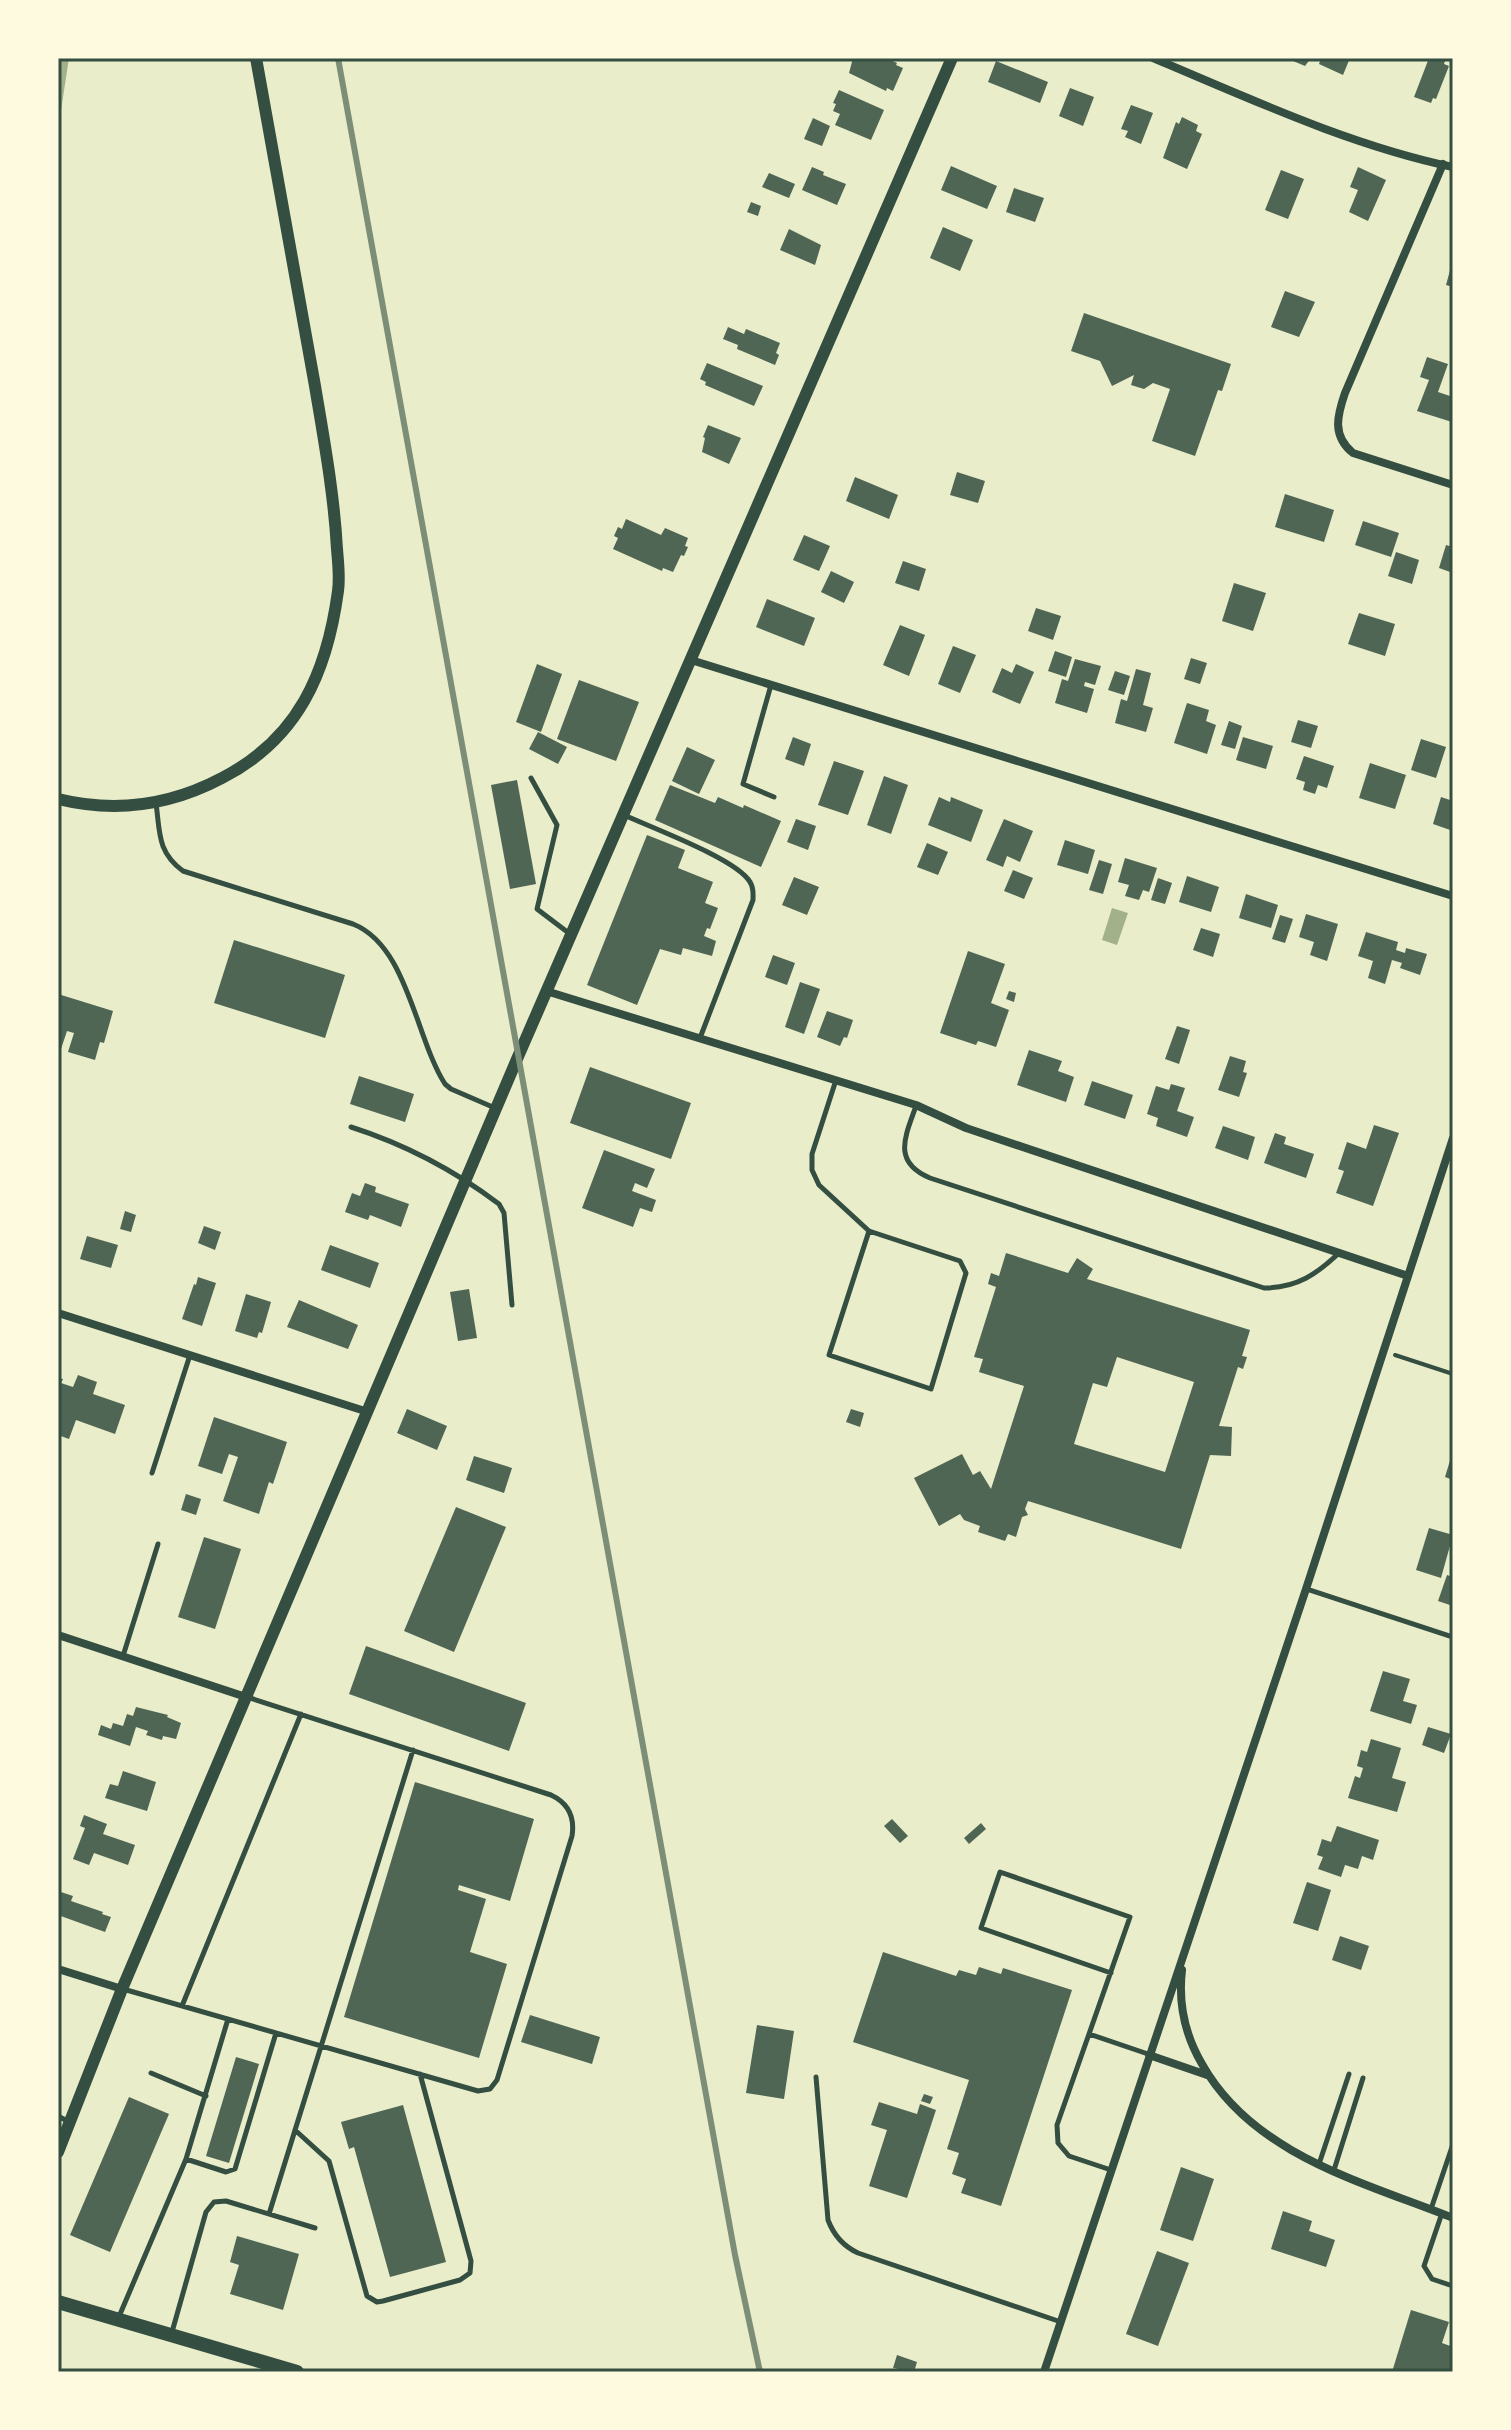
<svg xmlns="http://www.w3.org/2000/svg" width="1511" height="2430" font-family="'PT Sans',sans-serif">
	<style>
		.water { fill: #a3b18a }
		.building { fill: #4f6655; fill-rule: evenodd }
		.lines { fill: none; stroke-linecap: round; stroke-linejoin: round }
		.path { stroke: #344e41; stroke-width: 4 }
		.service { stroke: #344e41; stroke-width: 5 }
		.minor { stroke: #344e41; stroke-width: 8 }
		.tertiary { stroke: #344e41; stroke-width: 12 }
		.secondary { stroke: #344e41; stroke-width: 14 }
		.rail { stroke: #7c8e77; stroke-width: 6 }
		.neatline { fill: none; stroke: #344e41; stroke-width: 3 }
	</style>
	<rect width="100%" height="100%" fill="#e9edc9"/>
	<!-- water -->
	<path class="water" d="M58,58H69L58,130Z
		M1112,908L1128,913L1117,945L1102,940Z"/>
	<!-- building -->
	<path class="building" d="M853,58H886L897,63L896,65L903,68L893,91L887,88L886,91L849,73Z
		M1286,58H1311L1305,66Z
		M1321,58H1350L1343,75L1319,64Z
		M1429,58H1446L1444,64L1449,66L1436,99L1433,98L1431,103L1414,97Z
		M996,61L1048,82L1040,103L988,82Z
		M1070,88L1094,97L1083,126L1059,116Z
		M839,90L884,110L871,140L835,125L840,114L833,111L836,104L833,103Z
		M1131,105L1153,113L1141,144L1125,137L1128,131L1121,129Z
		M1182,117L1198,125L1196,131L1202,134L1187,169L1163,158L1176,122L1179,124Z
		M813,118L830,126L822,146L804,139Z
		M951,166L997,186L987,209L941,190Z
		M812,167L824,172L823,175L846,184L837,205L802,190Z
		M1358,167L1386,180L1368,221L1349,212L1358,190L1350,187Z
		M1281,170L1304,179L1288,219L1265,210Z
		M769,173L795,184L789,198L762,187Z
		M1014,188L1044,198L1035,222L1006,212Z
		M751,202L761,206L758,216L747,212Z
		M943,227L973,240L960,271L930,258Z
		M789,229L821,245L815,265L780,250Z
		M1452,263H1453V287L1446,285Z
		M1285,291L1315,302L1299,337L1271,327Z
		M1084,313L1231,364L1222,391L1218,390L1195,456L1152,441L1170,389L1153,383L1144,389L1131,385L1134,375L1112,386L1100,361L1071,351Z
		M728,327L744,334L746,329L780,343L776,353L779,355L775,365L737,349L738,345L723,339Z
		M1427,357L1448,364L1438,392L1453,397L1452,422L1417,411L1429,380L1420,377Z
		M707,363L763,386L754,406L705,385L706,382L700,379Z
		M708,425L741,438L729,464L702,452L705,438L703,437Z
		M957,472L985,481L978,503L950,495Z
		M855,477L898,495L889,519L846,501Z
		M1285,494L1334,510L1324,542L1275,527Z
		M626,519L661,535L665,528L688,538L685,546L688,547L684,556L681,555L673,572L663,568L662,571L613,549L618,538L614,536L618,527L622,529Z
		M1363,521L1399,533L1391,557L1355,545Z
		M804,535L830,546L819,571L793,560Z
		M1446,545L1453,547V573L1439,568Z
		M1396,552L1419,560L1412,584L1388,576Z
		M903,561L926,569L919,591L895,583Z
		M831,571L854,582L844,603L821,592Z
		M1234,583L1266,593L1253,631L1222,621Z
		M767,599L815,618L804,646L756,627Z
		M1036,608L1061,616L1053,640L1028,631Z
		M1359,613L1395,624L1385,656L1348,644Z
		M900,625L925,635L909,676L883,665Z
		M953,646L976,655L960,693L938,684Z
		M1055,651L1072,657L1066,677L1048,671Z
		M1191,658L1207,663L1200,684L1184,679Z
		M1075,659L1101,666L1095,685L1085,682L1084,686L1094,689L1087,713L1055,703L1062,679L1068,681Z
		M537,664L562,674L541,732L516,722Z
		M1016,664L1034,672L1020,704L992,692L1002,668L1012,673Z
		M1136,669L1151,673L1143,705L1153,708L1146,732L1115,723L1121,699L1127,701Z
		M1115,671L1130,676L1124,695L1108,690Z
		M579,680L639,702L616,761L557,739Z
		M1187,703L1209,710L1206,721L1216,725L1207,754L1174,743Z
		M1298,720L1318,726L1311,748L1291,742Z
		M1229,721L1242,726L1235,749L1221,745Z
		M538,732L567,747L558,764L529,749Z
		M793,737L811,744L804,766L785,759Z
		M1243,737L1273,746L1266,769L1236,760Z
		M1421,739L1446,747L1436,778L1411,770Z
		M687,747L715,760L699,794L672,781Z
		M1304,756L1334,766L1327,788L1318,785L1315,794L1303,790L1305,782L1296,779Z
		M834,761L864,771L848,815L818,805Z
		M1370,763L1406,775L1395,809L1359,798Z
		M884,776L908,785L891,834L867,825Z
		M517,780L536,884L510,889L491,785Z
		M670,785L715,803L718,797L743,808L744,805L781,821L761,867L655,820Z
		M939,797L950,802L951,797L983,810L971,842L928,825Z
		M1441,797L1453,801V831L1433,824Z
		M796,819L816,826L808,850L787,842Z
		M1004,819L1033,831L1020,862L1007,856L1003,867L986,860Z
		M647,835L685,850L678,868L713,882L705,903L718,908L710,929L707,928L704,936L716,941L712,956L683,948L681,955L660,949L637,1005L587,985Z
		M1065,840L1095,850L1088,874L1057,865Z
		M927,843L948,852L938,875L917,867Z
		M1125,858L1157,868L1149,892L1143,890L1139,900L1125,896L1129,885L1118,882Z
		M1099,860L1112,864L1103,894L1089,890Z
		M1013,870L1033,878L1024,899L1004,891Z
		M1187,876L1219,887L1211,912L1179,902Z
		M794,877L819,887L807,915L782,905Z
		M1158,878L1172,883L1165,904L1151,900Z
		M1246,894L1278,905L1271,928L1239,918Z
		M1306,914L1338,924L1327,961L1310,955L1314,942L1299,937Z
		M1280,915L1293,919L1285,943L1272,939Z
		M1201,928L1220,934L1213,957L1193,950Z
		M1366,932L1398,942L1396,950L1405,953L1406,948L1427,954L1420,975L1400,968L1402,963L1392,960L1385,984L1368,978L1373,961L1358,956Z
		M234,940L345,975L325,1038L214,1003Z
		M968,951L1005,964L991,1003L1009,1010L996,1047L978,1041L976,1045L940,1033Z
		M773,955L795,963L787,985L765,977Z
		M800,982L820,989L804,1034L785,1027Z
		M1009,991L1016,993L1014,1002L1006,999Z
		M58,994L113,1011L104,1043L100,1042L95,1060L68,1052L74,1033L67,1031L61,1049L58,1048Z
		M827,1011L853,1020L847,1038L844,1037L840,1046L817,1037Z
		M1177,1026L1190,1030L1179,1064L1165,1059Z
		M1029,1050L1062,1061L1058,1071L1074,1077L1066,1102L1017,1085Z
		M1230,1056L1246,1061L1243,1072L1247,1073L1239,1097L1218,1090Z
		M590,1067L691,1103L671,1159L570,1123Z
		M359,1076L414,1094L405,1122L350,1104Z
		M1092,1081L1133,1095L1125,1119L1084,1105Z
		M1171,1084L1185,1088L1177,1111L1194,1117L1187,1137L1156,1126L1158,1118L1147,1114L1156,1086L1169,1090Z
		M1374,1125L1399,1133L1373,1206L1336,1193L1344,1171L1338,1169L1347,1142L1366,1149Z
		M1223,1126L1255,1137L1248,1160L1215,1148Z
		M1275,1133L1286,1137L1284,1144L1314,1154L1306,1178L1264,1163Z
		M604,1150L655,1169L647,1188L635,1183L632,1191L656,1200L652,1212L640,1208L633,1227L582,1208Z
		M365,1183L376,1187L375,1192L409,1204L401,1227L370,1215L368,1220L345,1212L352,1193L360,1196Z
		M125,1211L136,1215L131,1232L120,1229Z
		M204,1226L221,1232L215,1250L198,1243Z
		M87,1236L118,1245L111,1268L80,1259Z
		M330,1245L379,1263L370,1288L321,1270Z
		M1006,1253L1068,1273L1077,1258L1093,1269L1087,1279L1250,1330L1242,1356L1247,1357L1243,1369L1238,1367L1219,1426L1232,1427L1231,1456L1210,1455L1181,1549L1028,1501L1025,1509L1028,1515L1022,1517L1016,1537L1008,1534L1005,1541L978,1532L980,1526L964,1520L960,1514L939,1526L914,1478L962,1454L973,1475L980,1471L991,1489L1024,1386L979,1372L983,1359L974,1357L996,1287L988,1284L991,1273L999,1276ZM1117,1357L1194,1382L1165,1472L1074,1444L1093,1383L1107,1387Z
		M198,1277L216,1283L202,1326L182,1319L194,1284L196,1285Z
		M469,1289L477,1338L458,1341L450,1292Z
		M246,1294L271,1302L262,1333L259,1332L257,1338L235,1331Z
		M299,1300L358,1325L348,1349L287,1327Z
		M78,1375L97,1382L93,1394L125,1405L115,1434L76,1420L69,1439L58,1435V1378L63,1379L61,1383L73,1387Z
		M407,1409L447,1426L437,1450L397,1433Z
		M851,1409L864,1413L860,1427L846,1422Z
		M214,1417L287,1442L273,1484L269,1482L259,1514L223,1501L238,1457L229,1454L222,1474L198,1466Z
		M1452,1454H1453V1480L1445,1477Z
		M474,1456L512,1468L504,1493L466,1480Z
		M186,1494L201,1499L196,1515L181,1510Z
		M456,1507L506,1527L454,1652L404,1631Z
		M1429,1528L1453,1535L1441,1578L1416,1570Z
		M204,1537L241,1549L215,1629L178,1617Z
		M1447,1575L1453,1577V1606L1438,1601Z
		M366,1646L526,1703L509,1751L349,1694Z
		M1383,1671L1410,1679L1403,1701L1417,1705L1411,1724L1370,1711Z
		M136,1707L168,1715L167,1717L181,1723L176,1739L163,1736L162,1740L146,1735L148,1731L136,1727L130,1746L98,1735L101,1725L111,1729L113,1723L123,1726L127,1714L133,1716Z
		M1428,1727L1451,1734L1444,1753L1422,1745Z
		M1371,1739L1401,1748L1392,1778L1406,1782L1397,1812L1348,1798L1355,1776L1360,1778L1363,1768L1357,1766L1361,1750L1367,1752Z
		M123,1771L156,1782L147,1811L105,1798L110,1784L118,1786Z
		M415,1782L534,1819L510,1901L459,1885L458,1890L486,1899L470,1952L507,1964L479,2058L344,2017Z
		M84,1815L107,1824L103,1834L135,1845L128,1865L94,1853L89,1865L73,1859L85,1828L80,1826Z
		M892,1819L908,1836L900,1843L884,1826Z
		M981,1823L986,1829L969,1844L964,1838Z
		M1337,1826L1379,1840L1373,1860L1362,1856L1358,1869L1345,1865L1341,1877L1318,1869L1323,1857L1317,1855L1322,1839L1331,1842Z
		M1307,1882L1331,1890L1318,1931L1293,1923Z
		M58,1891L73,1896L71,1901L103,1912L102,1914L111,1917L105,1932L58,1915Z
		M1340,1936L1369,1946L1361,1970L1332,1960Z
		M883,1952L956,1976L959,1970L976,1975L979,1967L1001,1974L1003,1968L1072,1990L1001,2206L961,2193L966,2179L952,2174L959,2153L947,2149L969,2080L853,2042Z
		M530,2015L600,2037L592,2064L521,2042Z
		M757,2025L794,2031L784,2099L746,2093Z
		M236,2057L259,2064L229,2163L206,2156Z
		M924,2094L933,2097L930,2104L921,2101Z
		M129,2097L169,2114L110,2252L70,2235Z
		M879,2102L917,2114L920,2104L936,2110L907,2198L869,2186L887,2130L871,2125Z
		M403,2105L446,2262L390,2277L354,2147L349,2149L341,2122Z
		M1181,2167L1214,2179L1193,2241L1160,2230Z
		M1283,2211L1312,2221L1309,2231L1335,2240L1326,2267L1271,2249Z
		M237,2236L299,2254L283,2310L230,2294L239,2265L230,2262Z
		M1157,2251L1189,2263L1158,2346L1126,2334Z
		M1411,2310L1449,2322L1442,2343L1453,2347V2372H1392Z
		M897,2355L917,2362L914,2372L893,2368Z"/>
	<g class="lines">
		<!-- path -->
		<path class="path" d="M1395,1355L1453,1374"/>
		<!-- service -->
		<path class="service" d="M771,685L743,784L774,797
			M531,778L557,825L537,909L570,934
			M156,803C160,832 157,852 183,871L353,924C408,946 415,1037 445,1084L451,1089L495,1108
			M624,815C650,827 737,859 750,882C754,888 753,893 753,900L700,1038
			M836,1080L812,1154V1170L819,1185L869,1231L960,1261L966,1273L931,1389L829,1355L869,1231
			M916,1106C905,1137 892,1162 930,1178L1264,1288C1297,1288 1317,1274 1340,1252
			M351,1127C404,1144 454,1170 499,1204L504,1213L512,1305
			M152,1473L190,1355
			M1307,1589L1453,1637
			M123,1656L158,1544
			M1111,1973L981,1928L1000,1872L1130,1917L1089,2034L1148,2054
			M123,1989L478,2091L490,2089L497,2080L572,1836C575,1817 568,1803 551,1795L247,1697
			M182,2006L301,1714
			M1089,2034L1057,2125L1058,2143L1069,2156L1111,2170
			M151,2073L206,2096
			M816,2077L828,2220C834,2236 843,2246 858,2253L1061,2322
			M58,2116L69,2122
			M295,2130L329,2161L367,2296L377,2302L383,2301L460,2280L470,2273L471,2261L420,2074
			M186,2159L226,2172L235,2169L276,2033
			M1319,2164L1349,2074
			M1334,2170L1363,2078
			M1431,2209L1453,2144
			M1442,2213L1424,2266L1432,2279L1453,2286
			M269,2214L413,1750
			M118,2319L186,2159L228,2019
			M172,2332L206,2212L214,2202L226,2201L315,2228"/>
		<!-- minor -->
		<path class="minor" d="M1153,58C1251,99 1349,145 1453,167
			M1443,164L1345,393C1337,416 1332,436 1353,453L1453,485
			M691,660L1453,896
			M546,991L916,1105L966,1128L1408,1276
			M58,1313L368,1412
			M58,1635L246,1697
			M58,1969L122,1989
			M1182,1970C1178,2004 1185,2035 1202,2064C1253,2155 1363,2182 1453,2218
			M1149,2055L1207,2075
			M1044,2372L1306,1589L1453,1138"/>
		<!-- tertiary -->
		<path class="tertiary" d="M58,799C115,813 171,805 222,778C298,739 327,673 338,591C340,577 338,562 337,549C334,494 324,440 315,386C295,277 276,167 256,58
			M58,2152L122,1989L517,1059L952,58"/>
		<!-- secondary -->
		<path class="secondary" d="M58,2302L297,2372"/>
		<!-- rail -->
		<path class="rail" d="M338,58L735,2255L760,2372"/>
	</g>
	<!-- border -->
	<rect width="1511" height="2430" fill="none" stroke="#fefae0" stroke-width="120"/>
	<rect x="60" y="60" width="1391" height="2310" class="neatline"/>
</svg>
